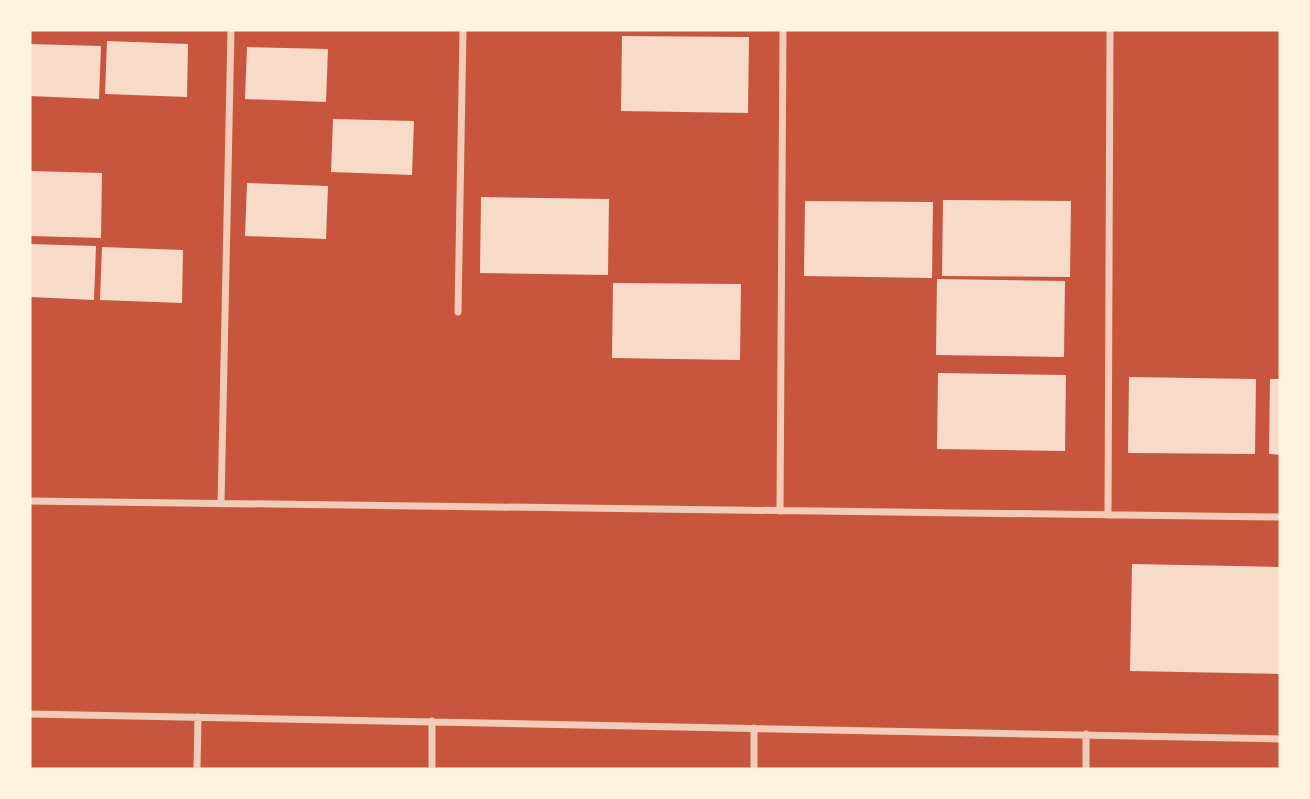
<svg xmlns="http://www.w3.org/2000/svg" width="1310" height="799" font-family="Poppins,sans-serif">
	<style>
		.building { fill: #f7dbc8 }
		.lines { fill: none; stroke-linecap: round; stroke-linejoin: round }
		.minor { stroke: #f1ccb7; stroke-width: 7 }
	</style>
	<rect width="100%" height="100%" fill="#c8553d"/>
	<!-- building -->
	<path class="building" d="M622,36L749,37L748,113L621,111Z
		M107,41L188,44L187,97L105,94Z
		M30,44L101,46L99,99L30,96Z
		M247,47L328,49L326,102L245,99Z
		M333,119L414,121L412,175L331,172Z
		M30,171L102,173L101,238L30,236Z
		M247,183L328,186L326,239L245,236Z
		M481,197L609,199L608,275L480,273Z
		M943,200L1071,201L1070,277L942,276Z
		M805,201L933,202L932,278L804,276Z
		M30,244L96,246L94,300L30,297Z
		M102,247L183,250L182,303L100,300Z
		M937,279L1065,281L1064,357L936,355Z
		M613,283L741,284L740,360L612,358Z
		M938,373L1066,375L1065,451L937,449Z
		M1129,377L1256,379L1255,454L1128,453Z
		M1270,379H1280V455L1269,454Z
		M1132,564L1280,567V674L1130,671Z"/>
	<g class="lines">
		<!-- minor -->
		<path class="minor" d="M458,312L463,30
			M30,501L1280,517
			M221,504L231,30
			M780,511L783,30
			M1108,515L1110,30
			M30,714L1280,739
			M197,769L198,717
			M432,769V721
			M754,769V728
			M1086,769V734"/>
	</g>
	<!-- border -->
	<rect width="1310" height="799" fill="none" stroke="#fff3e0" stroke-width="63"/>
</svg>
